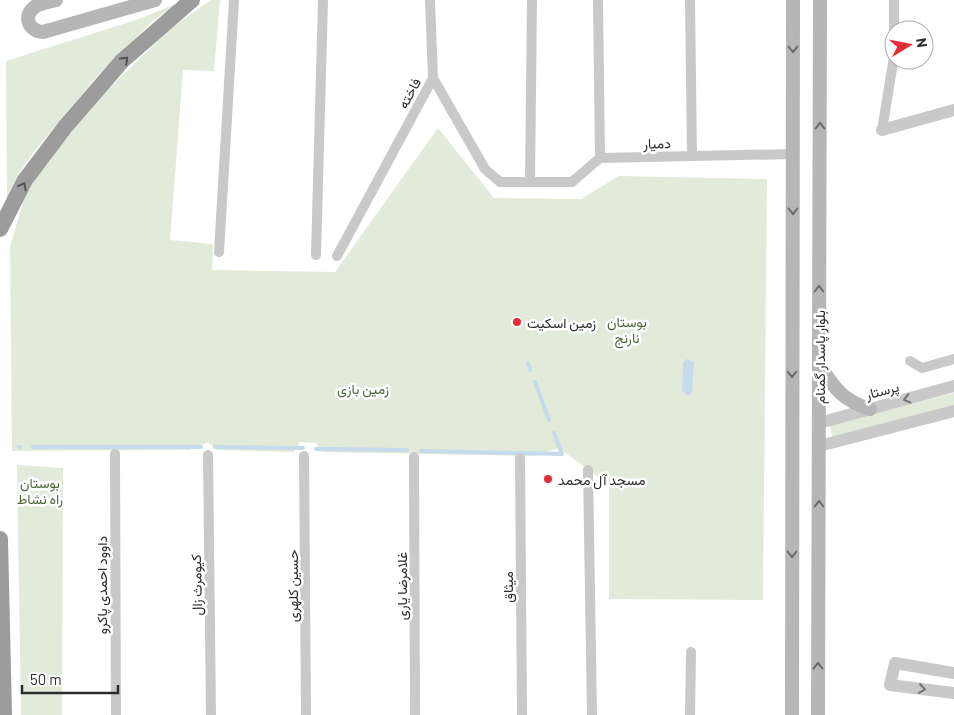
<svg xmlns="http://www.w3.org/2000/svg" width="954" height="715" font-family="Barlow,Vazirmatn,sans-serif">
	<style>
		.green { fill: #e2ead9 }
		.water { fill: #c4dbeb }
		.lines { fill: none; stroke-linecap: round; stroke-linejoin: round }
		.stream { stroke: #c4dbeb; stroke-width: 4 }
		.minor { stroke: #c9c9c9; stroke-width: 10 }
		.tertiary { stroke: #c9c9c9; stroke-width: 12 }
		.secondary { stroke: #b6b6b6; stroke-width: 14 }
		.trunk { stroke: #9c9c9c; stroke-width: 16 }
		.oneway { stroke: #6a6a6a }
		.oneway2 { stroke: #535353 }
		.oneway3 { stroke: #737373 }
		.poi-dot { fill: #e72b36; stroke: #fff; stroke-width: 2 }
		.labels { text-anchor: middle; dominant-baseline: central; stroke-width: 5; stroke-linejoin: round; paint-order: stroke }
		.street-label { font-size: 14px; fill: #2c2c2c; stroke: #fff }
		.park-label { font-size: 14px; fill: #4f683a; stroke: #fff }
		.poi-label { font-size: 14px; fill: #2c2c2c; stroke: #fff; text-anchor: start }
	</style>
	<rect width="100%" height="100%" fill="#fff"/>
	<!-- green -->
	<path class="green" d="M211,0H220L214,71L183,70L170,240L213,244L212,270L335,272L438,128L494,198L581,199L619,176L767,179L763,600L609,599V485L559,448L534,456L321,452L316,443L300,442L294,452L217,450L208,442L189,450L12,451L10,247L25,195L37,173L102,95L172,27Z
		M183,1L155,19L97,76L32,154L18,175L7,200L6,61L139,19Z
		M954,393V406L832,437L830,425Z
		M17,465L63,468L62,715H21Z"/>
	<!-- water -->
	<path class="water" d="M686,359L694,362L692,392L688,395L682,391L683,363Z"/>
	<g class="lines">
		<!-- stream -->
		<path class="stream" d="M528,363L530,370
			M535,382L549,420
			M19,447H20
			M33,447H201
			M215,447L303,448
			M316,449L407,450
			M421,451L562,454L554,433"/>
		<!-- minor -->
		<path class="minor" d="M430,0L433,78L485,169L500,182H572L600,158L793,154
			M598,0L600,158
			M690,0L692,156
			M882,130L894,57V0
			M530,182L532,0
			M219,252L234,0
			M316,255L323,0
			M337,256L433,78
			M910,361L922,368L954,359
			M115,454L116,715
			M208,455L211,715
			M304,456L306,715
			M414,457L415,715
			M520,458L522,715
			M588,470L592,715
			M690,715L691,652"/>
		<!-- tertiary -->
		<path class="tertiary" d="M882,130L954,110
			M819,423L954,386
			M819,446L954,411
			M954,673L895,663L890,685L954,693"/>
		<!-- secondary -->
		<path class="secondary" d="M56,0C49,2 41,3 36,6C22,15 28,31 43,32L155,0
			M820,365C834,389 844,401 870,409
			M792,715L793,0
			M818,715L820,0"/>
		<!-- trunk -->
		<path class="trunk" d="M0,229L25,180L65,127L122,61L192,0
			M0,539L4,715"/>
	</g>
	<!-- one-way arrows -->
	<defs><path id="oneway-chevron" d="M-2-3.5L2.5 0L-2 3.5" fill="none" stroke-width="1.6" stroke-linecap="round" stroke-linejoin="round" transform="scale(1.25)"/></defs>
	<g class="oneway">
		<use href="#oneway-chevron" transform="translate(793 49) rotate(90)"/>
		<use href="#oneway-chevron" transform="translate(820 126) rotate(-90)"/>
		<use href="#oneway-chevron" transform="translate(793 211) rotate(90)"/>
		<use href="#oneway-chevron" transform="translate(819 289) rotate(-90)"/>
		<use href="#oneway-chevron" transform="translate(792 374) rotate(90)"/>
		<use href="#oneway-chevron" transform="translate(819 504) rotate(-90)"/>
		<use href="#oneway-chevron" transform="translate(792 554) rotate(90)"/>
		<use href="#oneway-chevron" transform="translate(818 666) rotate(-90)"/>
	</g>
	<g class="oneway2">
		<use href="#oneway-chevron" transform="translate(125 60) rotate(-44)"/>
		<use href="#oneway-chevron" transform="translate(23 186) rotate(-61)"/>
	</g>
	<g class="oneway3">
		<use href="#oneway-chevron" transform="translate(907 399) rotate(165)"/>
		<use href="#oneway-chevron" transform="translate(922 689) rotate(8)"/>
	</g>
	<!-- markers -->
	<g class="poi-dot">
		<circle cx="517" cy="322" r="5"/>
		<circle cx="548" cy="479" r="5"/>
	</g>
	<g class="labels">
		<!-- street labels -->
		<g class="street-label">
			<text transform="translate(409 93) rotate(-62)">فاخته</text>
			<text transform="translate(657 143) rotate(-1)">دمیار</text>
			<text transform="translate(819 357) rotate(-90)">بلوار پاسدار گمنام</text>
			<text transform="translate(882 390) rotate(-15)">پرستار</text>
			<text transform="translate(101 585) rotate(-90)">داوود احمدی پاکرو</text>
			<text transform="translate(196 585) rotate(-91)">کیومرث زال</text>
			<text transform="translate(292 586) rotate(-90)">حسین کلهری</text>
			<text transform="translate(401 586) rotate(-90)">غلامرضا یاری</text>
			<text transform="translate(507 587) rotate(-90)">میثاق</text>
		</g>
		<!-- park labels -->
		<g class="park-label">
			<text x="627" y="321">بوستان<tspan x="627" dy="16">نارنج</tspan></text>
			<text x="363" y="388">زمین بازی</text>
			<text x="40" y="482">بوستان<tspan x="40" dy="16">راه نشاط</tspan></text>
		</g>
		<!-- poi labels -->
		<g class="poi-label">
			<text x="527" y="322">زمین اسکیت</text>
			<text x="558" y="479">مسجد آل محمد</text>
		</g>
	</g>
	<!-- north arrow -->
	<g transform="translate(909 45) rotate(80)"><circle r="24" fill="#ffffff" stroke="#ababab"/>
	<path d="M0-4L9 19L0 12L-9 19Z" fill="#e72b36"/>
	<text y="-8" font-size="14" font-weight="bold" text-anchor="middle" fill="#2c2c2c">N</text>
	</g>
	<!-- scale -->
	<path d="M22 685v8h96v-8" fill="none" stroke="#2c2c2c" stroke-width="2.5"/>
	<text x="30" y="685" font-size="15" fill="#2c2c2c" stroke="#ffffff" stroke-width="4" paint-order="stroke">50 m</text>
</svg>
